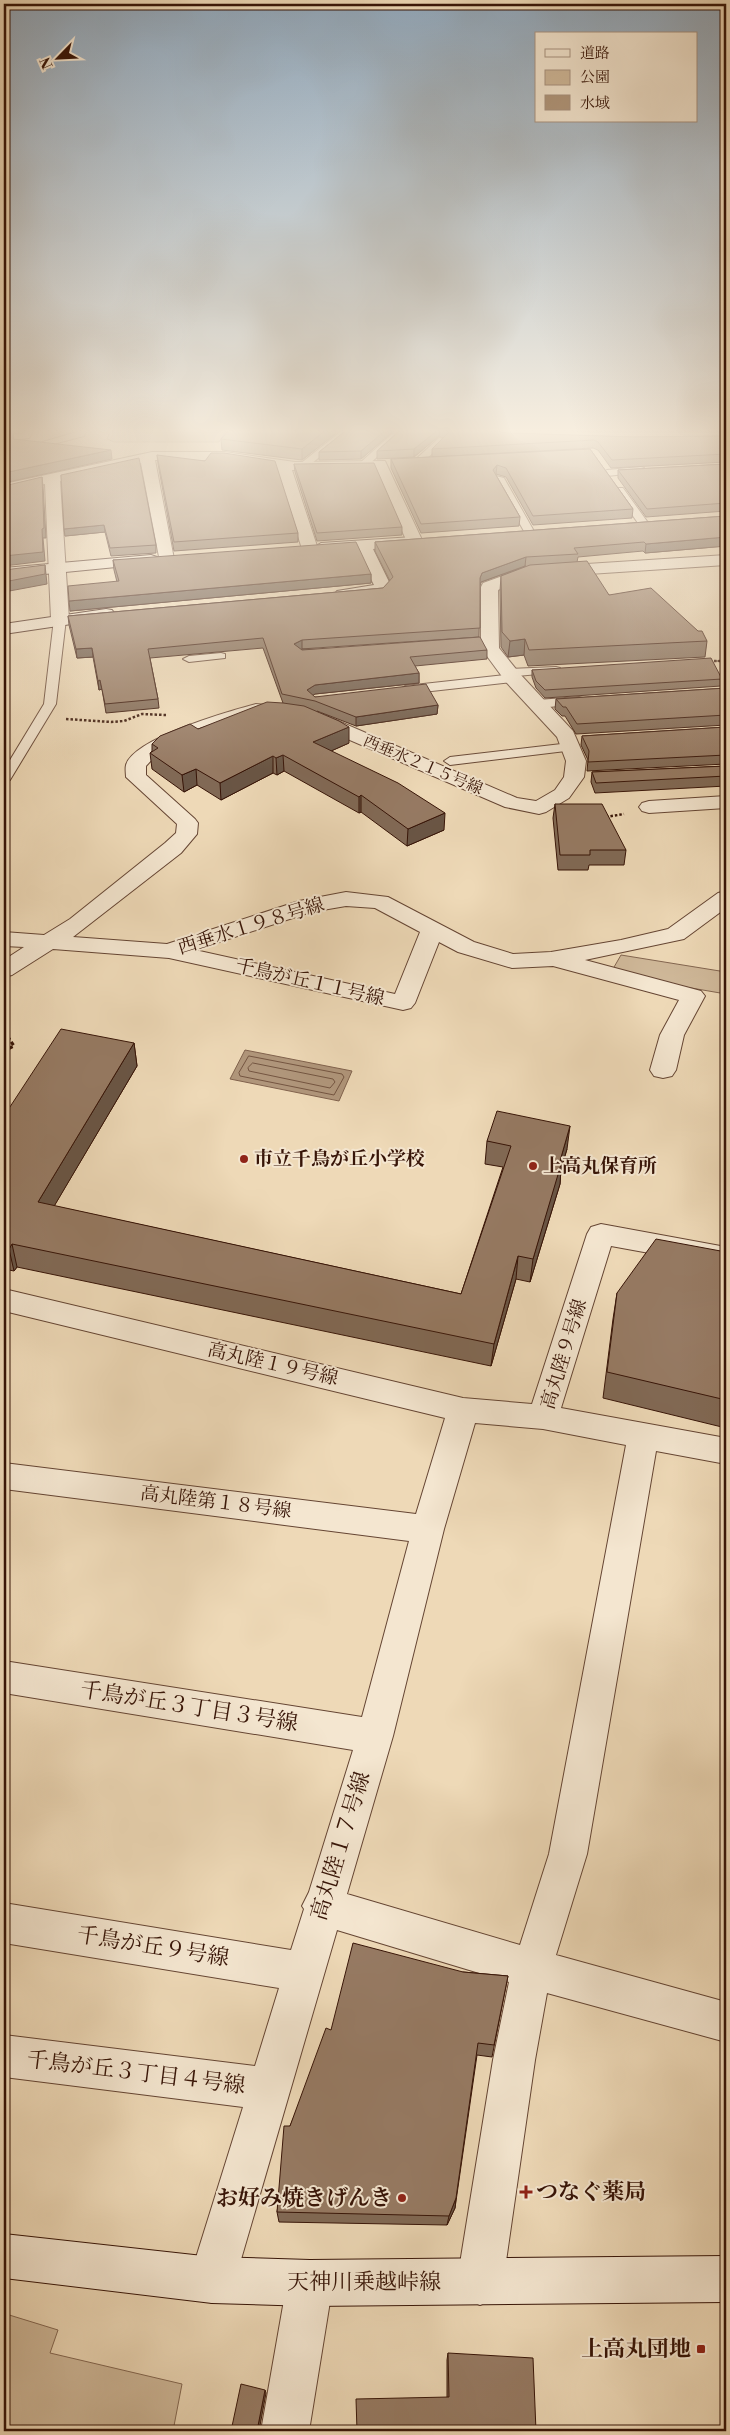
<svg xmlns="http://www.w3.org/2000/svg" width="730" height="2435" font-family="'Libre Bodoni','Noto Serif JP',serif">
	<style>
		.green { fill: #cfb899; stroke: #836650 }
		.water { fill: #b0967b; stroke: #80624d }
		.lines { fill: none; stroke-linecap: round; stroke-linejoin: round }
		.shore { stroke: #745541; stroke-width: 1 }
		.lane-casing { stroke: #654533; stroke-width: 2 }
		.street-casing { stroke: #654533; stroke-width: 2 }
		.secondary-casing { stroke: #371407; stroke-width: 2 }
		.path-far2 { stroke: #371407; stroke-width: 2; stroke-dasharray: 2.5 1; stroke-linecap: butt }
		.path-far1 { stroke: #371407; stroke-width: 2.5; stroke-dasharray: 2.5 2; stroke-linecap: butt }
		.path { stroke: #371407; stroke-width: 3; stroke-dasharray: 4 2.5; stroke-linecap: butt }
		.lane { fill: #f4e6d0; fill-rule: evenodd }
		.street { fill: #f4e6d0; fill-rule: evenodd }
		.secondary { fill: #f4e6d0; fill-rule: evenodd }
		.wall { fill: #816955; stroke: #371407 }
		.shaded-wall { fill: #695545; stroke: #371407 }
		.building { fill: #967a63; stroke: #371407 }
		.poi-dot { fill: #8f2418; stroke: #f4e6d0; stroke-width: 2 }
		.labels { text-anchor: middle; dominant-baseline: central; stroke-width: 4; stroke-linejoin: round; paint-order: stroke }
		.far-street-label { font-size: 16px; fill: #371407; stroke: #f4e6d0 }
		.street-label { font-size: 19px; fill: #371407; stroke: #f4e6d0 }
		.poi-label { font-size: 19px; font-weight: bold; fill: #371407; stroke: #f4e6d0; text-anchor: start }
		.near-street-label { font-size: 22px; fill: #371407; stroke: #f4e6d0 }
		.near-poi-label { font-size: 22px; font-weight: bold; fill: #371407; stroke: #f4e6d0; text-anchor: end }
	</style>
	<rect width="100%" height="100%" fill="#eed9b7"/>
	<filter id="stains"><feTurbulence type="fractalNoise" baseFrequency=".004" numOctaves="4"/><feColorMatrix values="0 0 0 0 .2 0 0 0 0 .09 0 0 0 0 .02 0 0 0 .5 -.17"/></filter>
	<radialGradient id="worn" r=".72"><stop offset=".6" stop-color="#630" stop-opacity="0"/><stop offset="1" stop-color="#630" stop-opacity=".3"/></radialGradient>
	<!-- green -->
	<path class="green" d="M111,429H227L219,442H114L107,439Z
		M621,955L726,972V994L610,974Z
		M6,2314L58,2330L50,2353L182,2384L173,2431H4V2321Z"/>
	<!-- water -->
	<path class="water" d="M245,1050L352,1071L339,1101L230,1079Z"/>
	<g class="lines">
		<!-- shore -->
		<path class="shore" d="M249,1056L342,1074L344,1077L334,1095L240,1076L239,1073Z
			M253,1063L333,1079L335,1082L330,1088L249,1071L248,1068Z"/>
		<defs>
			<path id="lane" d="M25,429H34L29,438L4,441V435L22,434Z
				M79,429H87L84,436L34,449L29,446L77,432Z
				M344,429H354L306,468H300V464Z
				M392,434L400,436L366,467H360V463Z
				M439,438L447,440L421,464H415V460Z
				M641,467L644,468V472L607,476L602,473L607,470Z
				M496,476L504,478L535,533L534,535L525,533L494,478Z
				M617,488H623L649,524L648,526H640L615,490Z
				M60,616L66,619L56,704L10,780L4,784V770L44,704L54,619Z
				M221,653L225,654V658L189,662L183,659L189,656Z
				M556,667L560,668V672L517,676V680L513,682L405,694L399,690L405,686L505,675V671L509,669Z
				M579,697L583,698L585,701L583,704L537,708L531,704L537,700Z
				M570,743L576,747L574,750L450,765L444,761L450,757Z"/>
			<path id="street" d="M152,452H225L295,462L385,461L423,542L415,547L407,542L375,469L292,470L318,549L310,554L302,549L277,468L225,460H155L174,559L172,562H160L141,463L60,481L69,619L66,623H54L51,619L45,484L4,494V484Z
				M726,555V565L528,578L498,590L499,648L520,674L573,731L586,761L584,777L569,798L546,812L539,814L505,807L308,722L305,718L308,714H322L517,798L536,801L555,790L564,777L566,761L557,737L506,682L481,648V587L483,583L525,568Z
				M256,704L277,706L279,710L277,714L237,720L159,752L146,766V775L195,819L198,823L197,834L181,853L73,937L167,944L299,901L346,892L388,897L474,942L513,954L551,952L621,940L668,929L718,893L726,891V908L684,939L585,960L701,991L705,996L684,1035L676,1070L672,1076L663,1078L654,1076L650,1070L660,1035L679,1000L553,966L512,968L458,952L439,942L415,1003L411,1008L403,1010L169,958L53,949L12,975L4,977V960L24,947L4,946V932L44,935L70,919L165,843L176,833L177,824L126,777C126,774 125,769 126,765C134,738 230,711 256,704ZM346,906L375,908L420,932L395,994L195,950L311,912Z
				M726,796V808L649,813L642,811L639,807L642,803L649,801Z
				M601,1224L726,1247V1267L611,1246L561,1408L726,1438V1464L656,1451L587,1854L556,1955L726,2002V2042L547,1993L535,2060L503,2282L496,2298L480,2305L464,2298L457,2282L493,2060L509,1982L337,1930L235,2280L228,2296L212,2303L196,2296L189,2280L243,2107L4,2077V2035L255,2066L279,1988L4,1943V1903L291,1950L304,1909L302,1906L309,1892L353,1750L4,1693V1661L362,1717L409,1541L4,1489V1463L416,1514L445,1418L4,1311V1289L463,1398L532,1404L587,1234L591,1227ZM475,1423L543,1429L626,1445L549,1854L520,1945L347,1894L393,1736L444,1529Z
				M310,2260L326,2267L333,2283L309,2431H261L287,2283L294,2267Z"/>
			<path id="secondary" d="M413,537L421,542L419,545L373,549L391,586C382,599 352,602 337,599L334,595L337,591L374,585L357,551L321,553L313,548L321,543Z
				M151,555L157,557L159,560L157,563L4,578V568Z
				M106,609L112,610L115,614L112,618L4,634V624Z
				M4,2234L212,2257L310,2260L726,2256V2302L310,2306L212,2303L4,2278Z"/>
		</defs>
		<!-- lane casing -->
		<use href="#lane" class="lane-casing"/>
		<!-- street casing -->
		<use href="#street" class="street-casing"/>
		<!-- secondary casing -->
		<use href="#secondary" class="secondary-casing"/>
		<!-- path-far2 -->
		<path class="path-far2" d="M714,661H726"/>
		<!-- path-far1 -->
		<path class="path-far1" d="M714,661H726
			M66,719L111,722L124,721L142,714L166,715
			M606,817L624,814"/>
		<!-- path -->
		<path class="path" d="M4,1031L14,1046L4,1051"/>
		<!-- lane -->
		<use href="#lane" class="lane"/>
		<!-- street -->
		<use href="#street" class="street"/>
		<!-- secondary -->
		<use href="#secondary" class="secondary"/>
	</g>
	<!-- wall -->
	<path class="wall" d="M230,429H335V434L302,460L222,450L221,439Z
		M348,429H396L361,459L319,460V452Z
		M398,429H478L507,433L633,437L726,436V462L611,468L598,450L593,448L432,457V449L443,438L439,436L414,457L377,459V451L401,429Z
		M528,429H726V432H599Z
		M590,449L633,509L632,518L533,525L506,477L496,474V475L520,517L519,526L421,533L391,468V459Z
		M157,455L298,533V542L174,551L158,464Z
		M294,464L402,527V535L317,541L295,472Z
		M726,464V511L646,517L618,478V470Z
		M61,475L156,545V553L111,556L105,532L65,536Z
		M726,516V546L645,553L643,551L578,557L577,562L609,595L707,641L705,657L528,666L524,655L508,657L501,647L500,591L501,576L526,566L481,582L480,586L479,637L301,649L487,650V659L415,666L419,673V683L315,694L313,695L315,697L438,705L437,714L356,726L317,711L349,743L331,751L444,830L407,846L361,812L359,813L284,771L277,775L273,773L221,800L197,785L184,792L152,769L150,753L152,751V744L198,729L283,703L263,648L150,658L158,699L159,708L106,713L102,689L99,690L93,657L77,658L69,625L68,616L383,588L390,581L375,551V542Z
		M113,560L371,574V583L70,611L117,582L114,570Z
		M532,670L722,679L721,686L545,698L536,688L532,677Z
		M726,688V725L576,734L565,716H562L555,709L556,699Z
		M726,727V764L587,771L588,760L581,745L582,736Z
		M726,766V786L595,793L591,782L592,772Z
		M555,804L626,850L624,865H589L588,870H558L553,818Z
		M134,1043L137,1066L54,1206L461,1294L503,1167L485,1164L487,1141L567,1149L561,1169L560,1184L530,1282L516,1279L491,1366L17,1267L14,1271L4,1269V1116Z
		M726,1252V1428L603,1398L613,1319L617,1293Z
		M463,1972L508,1976L492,2057L477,2055L455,2208L447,2225L279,2222L277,2212L290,2126L331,2030Z
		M448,2353L536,2431L447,2398V2360Z"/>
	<!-- shaded-wall -->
	<path class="shaded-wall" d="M4,429H15V433H13L14,442L4,434Z
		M327,429H335V434L302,460V449Z
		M387,429H396L361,459V451Z
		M440,429L439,436L414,457V449Z
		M111,450L112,459L4,483V473Z
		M497,465L496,474L492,479L493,470Z
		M42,477L43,486L46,538H43L45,561L4,566V556Z
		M104,525L105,532L65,536L64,529Z
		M726,537V546L645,553L646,544Z
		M526,557L525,566L481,582L479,587L480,578L482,573Z
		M45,565L47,584L4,592V582Z
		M371,574V583L70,611L69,601Z
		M525,639L524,655L508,657L510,641Z
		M302,640V649L294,653V644Z
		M92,648L93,657L77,658L76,649Z
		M419,673V683L315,694L307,699V690L315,685Z
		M100,680L102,689L99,690L98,681Z
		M438,705L437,714L356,726V717Z
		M349,727V743L313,759V742Z
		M283,755L284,771L277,775L276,758Z
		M273,756V773L221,800L220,783Z
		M196,769L197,785L184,792L182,775Z
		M361,795V812L359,813V797Z
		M445,813L444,830L407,846L408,829Z
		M134,1043L137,1066L43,1225L38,1202Z
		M570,1126L567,1149L561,1169L560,1184L530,1282L533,1259L560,1161Z
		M12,1244L17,1267L14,1271L9,1249Z
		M518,1256L516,1279L491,1366L494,1344Z
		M456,2198L455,2208L447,2225L449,2216Z
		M265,2390L266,2393L259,2431H257Z"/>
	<!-- building -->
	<path class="building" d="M230,429H327L302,449L221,439Z
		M348,429H387L361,451L319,452Z
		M402,429H439L414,449L377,451Z
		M440,429H478L507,433L633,437L726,436V454L612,460L598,442L594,440L432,449L449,432Z
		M4,433H13V439L111,450L4,473Z
		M590,449L633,509L533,516L506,468L497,465L493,470L520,517L421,524L391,459Z
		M211,453H224L275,461L298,533L174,542L157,455L205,461Z
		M139,458L156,545L110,548L104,525L64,529L61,475Z
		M374,463L402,527L317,533L294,464Z
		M726,464V503L647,509L618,470Z
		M42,477L44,528L42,529L43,552L4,556V486Z
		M726,516V537L646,544L644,542L574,548L578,554L526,557L482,573L480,578V628L302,640L294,644L302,650L480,637L487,650L410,657L419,673L315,685L307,690L315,697L426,684L438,705L356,717L315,701L282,694L263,638L148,649L158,699L105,704L100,680L98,681L92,648L76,649L68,616L383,588L393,577L375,542Z
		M356,542L371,574L69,601L68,586L119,581L113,560Z
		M587,561L609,595L651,588L698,631H702L707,641L529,650L525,639L510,641L502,632L501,576L530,565Z
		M45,565V574L4,582V570Z
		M711,658L722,679L545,690L536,681L532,670Z
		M726,688V715L577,724L566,707H563L556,699Z
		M267,702L283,703L304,706L339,721L349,727L313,742L398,783L445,813L408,829L361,795L359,797L283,755L276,758L273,756L220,783L196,769L182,775L150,753L158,748L152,744L160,736L190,724L198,729Z
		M726,727V755L588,762L589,751L582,736Z
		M726,766V776L596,783L592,772Z
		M555,804H602L626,850H590V855H560Z
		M61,1029L134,1043L38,1202L461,1294L511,1146L487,1141L497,1111L570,1126L560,1161H562L533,1259L518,1256L494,1344L12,1244L9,1249L4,1248V1116Z
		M656,1239L726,1252V1400L607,1372L617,1293Z
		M353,1943L463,1972L508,1976L494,2045L478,2043L456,2198L449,2216L277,2212L284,2126H290L326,2028L331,2030Z
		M448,2353L533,2358L536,2431H357L356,2399L449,2397Z
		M241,2384L265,2390L257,2431H231Z"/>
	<!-- sky -->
	<linearGradient id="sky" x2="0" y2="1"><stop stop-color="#91a8bc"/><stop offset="0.56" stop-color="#f7eedf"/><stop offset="1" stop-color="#f7eedf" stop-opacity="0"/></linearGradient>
	<rect width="730" height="769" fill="url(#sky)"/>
	<!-- markers -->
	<g class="poi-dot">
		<circle cx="244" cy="1159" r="5"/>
		<circle cx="533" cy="1166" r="5"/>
		<path d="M523.5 2184.5h5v5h5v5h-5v5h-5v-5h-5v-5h5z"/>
		<circle cx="402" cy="2198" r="5"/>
		<rect x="696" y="2344" width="10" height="10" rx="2.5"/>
	</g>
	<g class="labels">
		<!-- far-street labels -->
		<g class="far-street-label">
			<text transform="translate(423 765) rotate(23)">西垂水２１５号線</text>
		</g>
		<!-- street labels -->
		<g class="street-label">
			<text transform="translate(251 926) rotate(-17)">西垂水１９８号線</text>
			<text transform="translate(310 982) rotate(13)">千鳥が丘１１号線</text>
			<text transform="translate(564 1354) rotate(-73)">高丸陸９号線</text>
			<text transform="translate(273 1364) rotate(13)">高丸陸１９号線</text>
			<text transform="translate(216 1502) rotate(7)">高丸陸第１８号線</text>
		</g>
		<!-- poi labels -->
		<g class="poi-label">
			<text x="254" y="1159">市立千鳥が丘小学校</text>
			<text x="543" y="1166">上高丸保育所</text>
		</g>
		<!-- near-street labels -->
		<g class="near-street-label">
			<text transform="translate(189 1707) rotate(9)">千鳥が丘３丁目３号線</text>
			<text transform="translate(341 1846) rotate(-73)">高丸陸１７号線</text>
			<text transform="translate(153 1947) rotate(9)">千鳥が丘９号線</text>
			<text transform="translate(136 2073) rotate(7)">千鳥が丘３丁目４号線</text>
			<text x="364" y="2282">天神川乗越峠線</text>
		</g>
		<!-- near-poi labels -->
		<g class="near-poi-label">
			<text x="536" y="2192" text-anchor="start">つなぐ薬局</text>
			<text x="392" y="2198">お好み焼きげんき</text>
			<text x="691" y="2349">上高丸団地</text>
		</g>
	</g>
	<!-- margin -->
	<rect width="730" height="2435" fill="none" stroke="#eed9b7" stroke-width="20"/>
	<rect x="5" y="5" width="720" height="2425" fill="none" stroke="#371407" stroke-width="2.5"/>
	<rect x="10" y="10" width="710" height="2415" fill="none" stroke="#371407"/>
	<!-- legend -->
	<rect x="535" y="32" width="162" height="90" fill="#f4e6d0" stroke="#a89280"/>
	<rect x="545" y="49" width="25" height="8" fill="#f4e6d0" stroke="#a89280"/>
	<text x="580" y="58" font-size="15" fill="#371407">道路</text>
	<rect x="545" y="70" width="25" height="15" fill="#cfb899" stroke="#a89280"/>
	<text x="580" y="82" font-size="15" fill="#371407">公園</text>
	<rect x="545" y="95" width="25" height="15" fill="#b0967b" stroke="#a89280"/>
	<text x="580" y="108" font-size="15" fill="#371407">水域</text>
	<!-- north arrow -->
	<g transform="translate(58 58) rotate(246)" stroke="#f4e6d0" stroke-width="4" paint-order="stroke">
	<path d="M0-4L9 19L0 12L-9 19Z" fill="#371407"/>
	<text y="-8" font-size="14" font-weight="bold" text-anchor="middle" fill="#371407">N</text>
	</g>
	<rect width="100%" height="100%" filter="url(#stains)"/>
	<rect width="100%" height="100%" fill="url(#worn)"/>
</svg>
